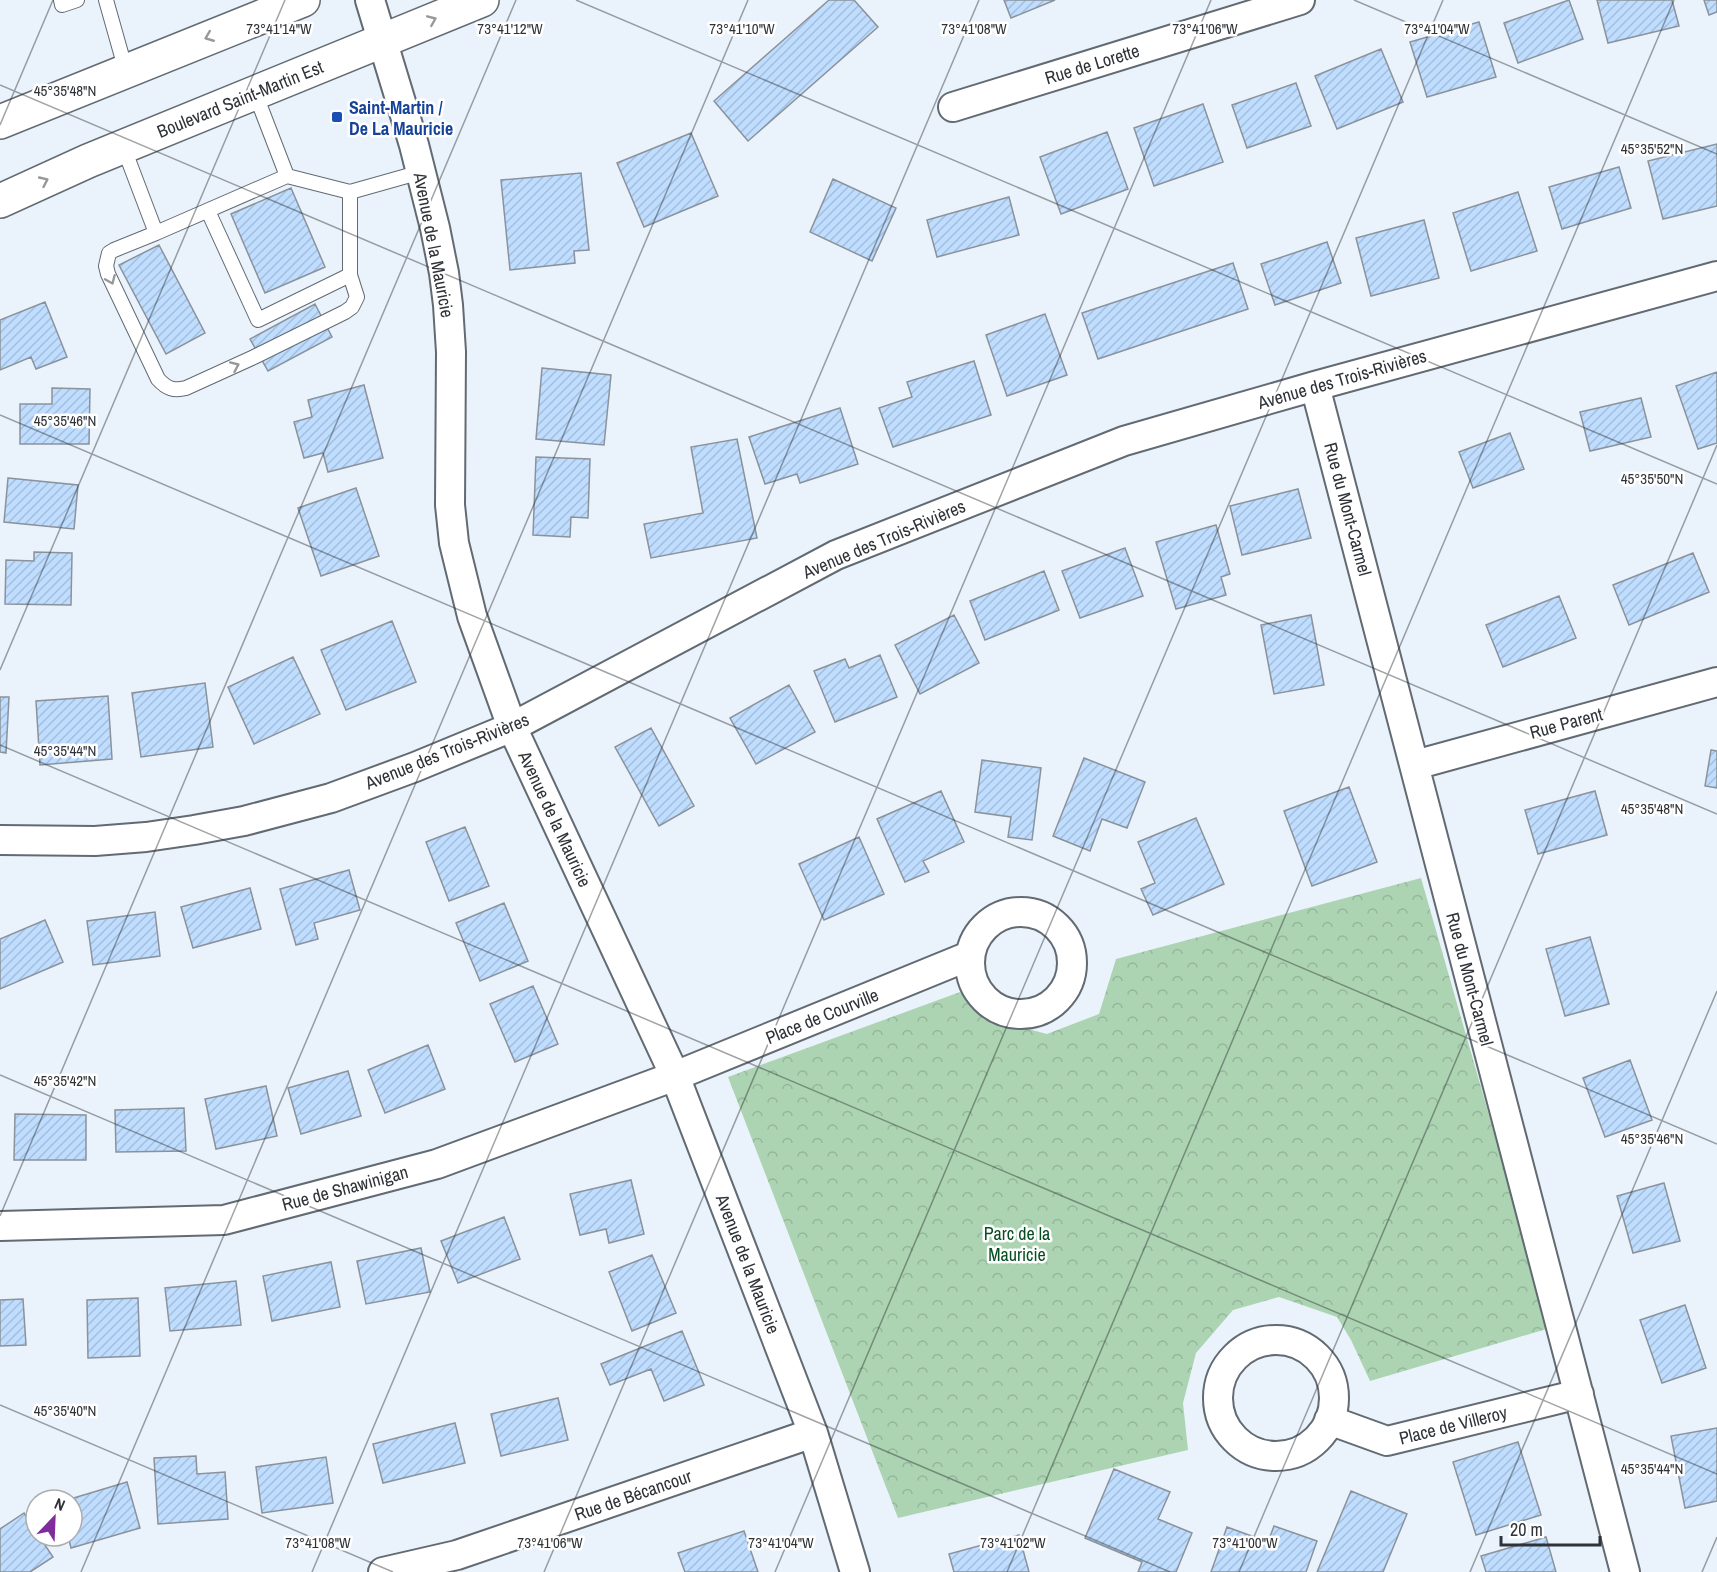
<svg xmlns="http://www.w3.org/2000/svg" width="1717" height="1572" font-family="'Archivo Narrow',sans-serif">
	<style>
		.park { fill: url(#park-crowns) }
		.building { fill: url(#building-hatch); stroke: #8a929b; stroke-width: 1.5 }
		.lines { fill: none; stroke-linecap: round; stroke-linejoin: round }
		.lane-casing { stroke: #626a72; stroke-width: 16 }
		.street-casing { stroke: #626a72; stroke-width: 32 }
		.secondary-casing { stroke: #626a72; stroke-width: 36 }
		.lane { stroke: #fff; stroke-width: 14 }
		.street { stroke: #fff; stroke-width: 28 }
		.secondary { stroke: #fff; stroke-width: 33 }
		.oneway { stroke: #97989a }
		.ticks { fill: none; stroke: #2f3236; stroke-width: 1.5; stroke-opacity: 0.45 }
		.transit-dot { fill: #1a4fb4; stroke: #fff; stroke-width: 2 }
		.labels { text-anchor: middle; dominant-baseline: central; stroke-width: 5; stroke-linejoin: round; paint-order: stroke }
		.street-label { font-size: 18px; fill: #2f3236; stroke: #fff }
		.transit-label { font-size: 18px; font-weight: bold; fill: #164399; stroke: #fff; text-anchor: start }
		.park-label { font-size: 18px; fill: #054e20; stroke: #fff }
		.ticks-label { font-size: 15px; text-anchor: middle; fill: #2f3236; stroke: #fff; stroke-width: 5; stroke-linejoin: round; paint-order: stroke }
	</style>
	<defs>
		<pattern id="park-crowns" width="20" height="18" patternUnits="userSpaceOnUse" patternTransform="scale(1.5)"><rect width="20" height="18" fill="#acd4b2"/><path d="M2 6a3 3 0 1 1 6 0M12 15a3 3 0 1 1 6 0" fill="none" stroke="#94b69a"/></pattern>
		<pattern id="building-hatch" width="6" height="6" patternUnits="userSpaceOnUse" patternTransform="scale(1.5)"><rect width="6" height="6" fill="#bfddff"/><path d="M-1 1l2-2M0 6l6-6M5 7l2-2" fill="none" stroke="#a4bedb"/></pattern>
	</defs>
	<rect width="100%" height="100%" fill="#eaf3fc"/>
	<!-- park -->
	<path class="park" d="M1421,878L1550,1328L1370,1381L1351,1340L1337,1317L1279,1297L1233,1310L1196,1353L1183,1403L1188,1450L898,1518L728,1077L960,992L990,1019L1047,1034L1099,1014L1116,959Z"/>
	<!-- building -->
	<path class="building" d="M829,0H854L878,27L748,141L714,101Z
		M1004,0H1055L1011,18Z
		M1569,0L1583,39L1518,63L1504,23Z
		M1597,0H1672L1679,26L1608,43Z
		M1704,0H1717V12L1709,15Z
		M1479,22L1496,77L1427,97L1410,42Z
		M1381,49L1403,102L1337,129L1315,76Z
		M1296,83L1311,126L1247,148L1232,105Z
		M1203,104L1223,162L1154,186L1134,128Z
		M1107,132L1128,189L1061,214L1040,157Z
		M691,133L718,196L644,227L617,163Z
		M1717,144V206L1663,219L1648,161Z
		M1619,167L1631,208L1562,229L1549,187Z
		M581,173L589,250L574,251L575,263L510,270L501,180Z
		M833,179L896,208L872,261L810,232Z
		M291,188L325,267L265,293L231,214Z
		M1518,192L1537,251L1471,271L1453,213Z
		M1009,197L1019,235L937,257L927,220Z
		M1424,220L1439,278L1371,296L1356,238Z
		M1327,242L1341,283L1275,305L1261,264Z
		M159,245L205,333L166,354L119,265Z
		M1233,263L1248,309L1098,359L1082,313Z
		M45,302L67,357L36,369L31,357L0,370V320Z
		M315,304L332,337L268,371L250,339Z
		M1045,314L1067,375L1007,396L986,335Z
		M974,361L991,415L893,447L879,408L912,397L907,382Z
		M542,368L611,375L604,445L536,439Z
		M1717,372V443L1698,449L1676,386Z
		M364,385L383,458L328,472L323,453L304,458L294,422L312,417L308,400Z
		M52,388L90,389L89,444H20V404H52Z
		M1641,398L1651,437L1590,451L1580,412Z
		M840,408L858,464L800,483L797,474L765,484L749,437Z
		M1510,433L1524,469L1473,488L1459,452Z
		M737,439L757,538L651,558L644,524L703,513L691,447Z
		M536,457L590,459L588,518L571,517L570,537L533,535Z
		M8,478L78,485L74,529L4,522Z
		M356,488L379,556L321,576L298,508Z
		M1298,489L1311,538L1242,555L1230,506Z
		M1216,525L1230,574L1221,577L1226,595L1176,609L1156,542Z
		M1125,548L1143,596L1080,618L1062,571Z
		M34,552L72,553L71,605L5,604L6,560L34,561Z
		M1693,553L1709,592L1629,625L1613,585Z
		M1044,571L1059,610L985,640L970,601Z
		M1559,596L1576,638L1503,667L1486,625Z
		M954,615L979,663L920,694L895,645Z
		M1311,615L1324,685L1274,694L1261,625Z
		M392,621L416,682L346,710L321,650Z
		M880,655L897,697L835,722L814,671L845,659L849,668Z
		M293,657L320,714L254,744L228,687Z
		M205,683L213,747L141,757L132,693Z
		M789,685L815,732L756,764L730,718Z
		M108,696L112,759L40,765L36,701Z
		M0,697H9L6,753L0,752Z
		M651,728L694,806L659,826L615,747Z
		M1711,750L1717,751V788L1705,786Z
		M1084,758L1145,782L1127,828L1102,819L1090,851L1053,836Z
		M982,760L1041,768L1032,840L1008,837L1011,817L975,812Z
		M1349,787L1377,862L1312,886L1284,811Z
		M941,791L964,842L923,861L929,872L905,882L877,819Z
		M1595,791L1607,835L1538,854L1525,810Z
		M1196,818L1224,884L1153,915L1141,889L1155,883L1138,842Z
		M465,827L489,886L449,901L426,842Z
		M859,837L884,894L824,920L799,864Z
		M349,870L360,910L314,923L318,939L296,945L280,889Z
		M250,888L261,929L193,948L181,907Z
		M504,903L528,961L480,981L456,923Z
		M155,912L160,956L93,965L87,921Z
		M45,920L63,962L0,989V939Z
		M1590,937L1609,1004L1565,1016L1546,949Z
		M533,986L558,1044L515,1062L490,1004Z
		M428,1045L445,1089L385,1113L368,1070Z
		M1630,1060L1652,1120L1605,1137L1583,1078Z
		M348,1071L361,1116L301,1134L288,1088Z
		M266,1086L277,1136L216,1149L205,1099Z
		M184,1108L186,1151L116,1152L115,1110Z
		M15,1114L86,1115V1160H14Z
		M631,1180L644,1234L609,1243L606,1229L580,1235L570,1194Z
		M1664,1183L1680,1241L1633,1253L1617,1196Z
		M504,1217L520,1259L458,1283L441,1241Z
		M421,1248L430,1292L366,1304L357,1261Z
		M652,1255L676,1313L632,1331L609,1272Z
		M331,1262L340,1307L272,1321L263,1276Z
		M236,1281L241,1325L170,1331L165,1288Z
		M138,1298L140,1356L88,1358L87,1300Z
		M23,1299L26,1345L0,1346V1300Z
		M1685,1305L1706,1368L1662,1383L1640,1320Z
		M682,1331L704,1385L664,1401L651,1369L610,1385L601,1364Z
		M558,1398L568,1440L501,1456L491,1414Z
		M455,1423L465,1463L383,1483L373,1444Z
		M1717,1428V1501L1685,1508L1671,1436Z
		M1518,1442L1541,1515L1476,1535L1453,1462Z
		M196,1456L197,1474L225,1472L228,1519L158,1524L154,1458Z
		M326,1457L333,1503L262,1513L256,1467Z
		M1114,1469L1170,1492L1158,1519L1192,1533L1176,1572H1138L1142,1562L1085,1538Z
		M127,1482L140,1528L71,1548L68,1536H72V1500H67Z
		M1351,1491L1407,1514L1383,1572H1317Z
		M24,1513L36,1532V1536H39L53,1557L30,1572H0V1529Z
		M1274,1526L1317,1541L1306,1572H1211L1227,1527L1268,1542Z
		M744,1531L758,1572H685L678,1553Z
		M1019,1535L1029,1572H954L949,1554Z
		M1546,1537L1556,1572H1486L1481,1556Z"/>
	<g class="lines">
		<defs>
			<path id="lane" d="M61,0L62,5L77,0
				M106,0L126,71
				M255,93L287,176
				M123,146L156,233L287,176L350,192L421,172
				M208,211L258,320L350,275V192
				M156,233L114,250L109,253L106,266L108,274L158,379C167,389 174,391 186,388L254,357L345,312L352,307L357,297L350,275"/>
			<path id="street" d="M370,0L414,145L435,228L444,273L448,305L451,352L450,505L454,543L472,616L512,727L675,1076L813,1433L855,1572
				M953,107L1300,0
				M1315,386L1625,1572
				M1415,765L1717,682
				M0,840L95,841L146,837L194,830L244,821L331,798L415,767L512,727L836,555L1124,441L1315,386L1717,276
				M970 963a51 51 0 1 1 102 0a51 51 0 1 1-102 0Z
				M0,1226L224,1220L437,1164L675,1076L969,956
				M1218 1398a58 58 0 1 1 116 0a58 58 0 1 1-116 0Z
				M1329,1420L1387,1441L1579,1394
				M383,1572L457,1555L813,1433"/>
			<path id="secondary" d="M0,122L303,0
				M0,201L88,161L482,0"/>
		</defs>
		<!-- lane casing -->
		<use href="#lane" class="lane-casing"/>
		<!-- street casing -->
		<use href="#street" class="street-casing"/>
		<!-- secondary casing -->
		<use href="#secondary" class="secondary-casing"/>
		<!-- lane -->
		<use href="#lane" class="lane"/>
		<!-- street -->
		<use href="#street" class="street"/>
		<!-- secondary -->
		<use href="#secondary" class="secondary"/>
	</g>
	<!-- one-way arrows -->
	<defs><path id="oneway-chevron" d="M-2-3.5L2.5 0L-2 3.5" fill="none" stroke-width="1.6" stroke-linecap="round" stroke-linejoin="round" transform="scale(1.5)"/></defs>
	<g class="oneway">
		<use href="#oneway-chevron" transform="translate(432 20) rotate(-23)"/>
		<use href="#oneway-chevron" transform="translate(209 37) rotate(158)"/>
		<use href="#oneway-chevron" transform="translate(44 181) rotate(-25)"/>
		<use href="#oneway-chevron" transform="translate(111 280) rotate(67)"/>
		<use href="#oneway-chevron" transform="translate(235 366) rotate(-24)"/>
	</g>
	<!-- ticks -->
	<path class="ticks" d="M576,0L1717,484M1354,0L1717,154M0,85L1717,814M0,125L53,0M0,415L1717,1144M0,670L285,0M0,745L1717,1474M0,1075L1170,1572M0,1216L516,0M0,1405L393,1572M81,1572L748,0M312,1572L979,0M544,1572L1211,0M775,1572L1443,0M1007,1572L1674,0M1239,1572L1717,445M1470,1572L1717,991M1702,1572L1717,1537"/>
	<!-- markers -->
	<rect class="transit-dot" x="331" y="111" width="12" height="12" rx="3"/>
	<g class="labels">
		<!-- street labels -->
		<g class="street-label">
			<text transform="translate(1092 64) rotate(-17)">Rue de Lorette</text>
			<text transform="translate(240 99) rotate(-22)">Boulevard Saint-Martin Est</text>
			<text transform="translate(434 245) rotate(79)">Avenue de la Mauricie</text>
			<text transform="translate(1342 379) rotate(-16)">Avenue des Trois-Rivières</text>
			<text transform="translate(1348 509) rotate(75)">Rue du Mont-Carmel</text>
			<text transform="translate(884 539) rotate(-23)">Avenue des Trois-Rivières</text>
			<text transform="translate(1566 723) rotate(-15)">Rue Parent</text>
			<text transform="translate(447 751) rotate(-22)">Avenue des Trois-Rivières</text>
			<text transform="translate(555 819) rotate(65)">Avenue de la Mauricie</text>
			<text transform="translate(1470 979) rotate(75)">Rue du Mont-Carmel</text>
			<text transform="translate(822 1016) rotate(-22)">Place de Courville</text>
			<text transform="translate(345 1188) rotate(-15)">Rue de Shawinigan</text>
			<text transform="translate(748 1264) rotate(69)">Avenue de la Mauricie</text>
			<text transform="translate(1453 1425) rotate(-14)">Place de Villeroy</text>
			<text transform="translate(633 1495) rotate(-19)">Rue de Bécancour</text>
		</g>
		<!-- transit labels -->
		<g class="transit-label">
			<text x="349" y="107">Saint-Martin /<tspan x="349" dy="21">De La Mauricie</tspan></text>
		</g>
		<!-- park labels -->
		<g class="park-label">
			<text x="1017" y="1233">Parc de la<tspan x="1017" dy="21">Mauricie</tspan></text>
		</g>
	</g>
	<g class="ticks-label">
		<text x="279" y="34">73°41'14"W</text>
		<text x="510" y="34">73°41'12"W</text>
		<text x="742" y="34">73°41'10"W</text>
		<text x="974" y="34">73°41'08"W</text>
		<text x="1205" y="34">73°41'06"W</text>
		<text x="1437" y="34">73°41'04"W</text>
		<text x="65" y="96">45°35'48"N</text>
		<text x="1652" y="154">45°35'52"N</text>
		<text x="65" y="426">45°35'46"N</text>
		<text x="1652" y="484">45°35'50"N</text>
		<text x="65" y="756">45°35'44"N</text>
		<text x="1652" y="814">45°35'48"N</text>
		<text x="65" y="1086">45°35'42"N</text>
		<text x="1652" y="1144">45°35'46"N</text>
		<text x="65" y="1416">45°35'40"N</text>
		<text x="1652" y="1474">45°35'44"N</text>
		<text x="318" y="1548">73°41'08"W</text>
		<text x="550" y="1548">73°41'06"W</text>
		<text x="781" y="1548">73°41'04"W</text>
		<text x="1013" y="1548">73°41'02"W</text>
		<text x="1245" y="1548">73°41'00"W</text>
	</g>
	<!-- north arrow -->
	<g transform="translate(54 1518) rotate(23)"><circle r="28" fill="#ffffff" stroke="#acadaf" stroke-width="1.5"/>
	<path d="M0-4.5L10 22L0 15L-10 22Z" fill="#802c9b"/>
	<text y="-9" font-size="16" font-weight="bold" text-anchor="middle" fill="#2f3236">N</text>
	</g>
	<!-- scale -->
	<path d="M1501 1536v9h99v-9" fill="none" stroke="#2f3236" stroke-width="3"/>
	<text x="1510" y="1536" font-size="18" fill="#2f3236" stroke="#ffffff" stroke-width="4.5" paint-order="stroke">20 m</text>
</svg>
